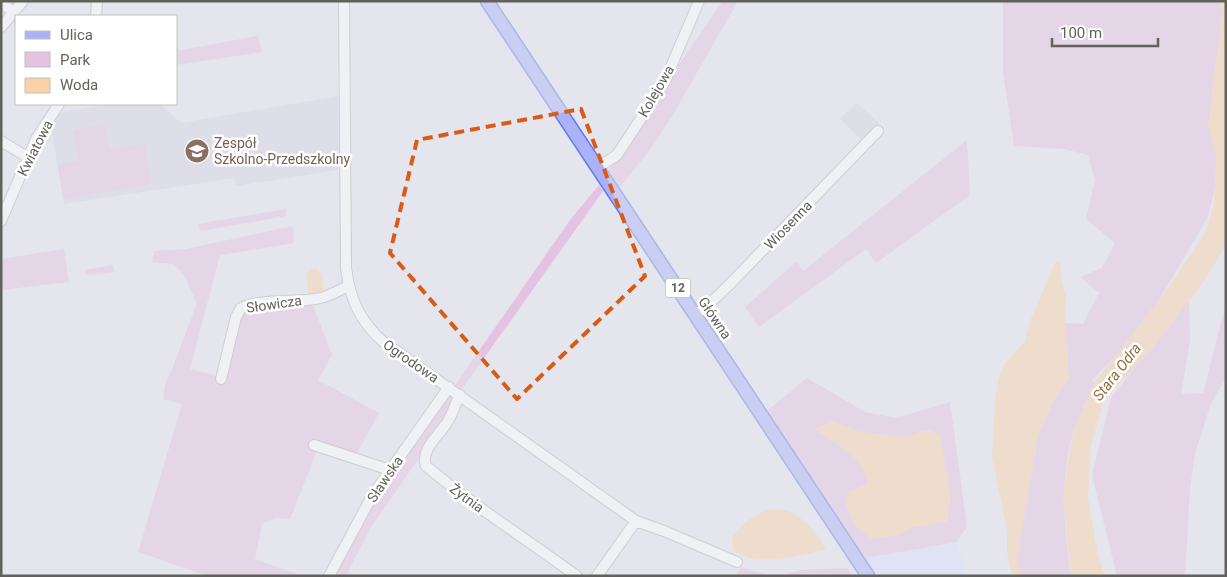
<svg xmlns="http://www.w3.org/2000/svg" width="1227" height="577" font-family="Roboto,sans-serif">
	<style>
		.commercial { fill: #dbe0fc }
		.industrial { fill: #d6d7dc }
		.education { fill: #d5d6e0 }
		.green { fill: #e4c2e1 }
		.water { fill: #fad2a7 }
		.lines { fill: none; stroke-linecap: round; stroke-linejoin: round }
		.stream { stroke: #fad2a7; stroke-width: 2 }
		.minor-casing { stroke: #b3b2ad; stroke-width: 12 }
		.major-casing { stroke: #617ce9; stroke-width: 15 }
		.minor { stroke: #fff; stroke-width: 10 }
		.major { stroke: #acb2fa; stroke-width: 12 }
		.marked { fill: none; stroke: #db5a14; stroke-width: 4; stroke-dasharray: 10 6; stroke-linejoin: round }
		.labels { text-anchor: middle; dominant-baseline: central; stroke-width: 5; stroke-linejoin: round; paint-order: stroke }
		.shield { fill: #fff; stroke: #92908d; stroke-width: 1 }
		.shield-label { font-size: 12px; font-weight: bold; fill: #63615c }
		.street-label { font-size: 14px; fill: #63615c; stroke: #fff }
		.education-label { font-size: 14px; fill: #785e54; stroke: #fff; text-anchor: start }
		.water-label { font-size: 15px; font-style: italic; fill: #916f3c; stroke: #fff }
	</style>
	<rect width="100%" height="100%" fill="#e4e5ed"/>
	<!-- commercial -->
	<path class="commercial" d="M956,542L968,576H876L866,558Z"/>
	<!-- industrial -->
	<path class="industrial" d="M857,103L884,128L867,146L840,119Z"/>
	<!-- education -->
	<path class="education" d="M338,96V170L236,186L234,178L64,204L51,126L60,112L113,104H160L181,123Z"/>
	<!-- green -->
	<path class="green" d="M723,1H738L672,116L650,150L620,187L609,170L670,77Z
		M1003,1H1226L1221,160L1208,217L1157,303L1125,346L1091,381L1095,382C1089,396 1082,410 1076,424C1059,472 1063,526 1071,576H1020L1017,558L1038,436L1054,399L1069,379L1065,323L1083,324L1099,293L1080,277L1102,268L1115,243L1086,219L1095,180L1088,155L1064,149L1014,146L1003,71Z
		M258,36L262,52L176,65V51Z
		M104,124L110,150L144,144L151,184L63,199L58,165L78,161L73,130Z
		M967,140L970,195L876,263L866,249L759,327L745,307L797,261L803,271Z
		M599,185L603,191L452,403L449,415L371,527L346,576H335L367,512L570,220Z
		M286,209V216L201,231L198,224Z
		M293,226L294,243L220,255L190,369L223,377L242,312L252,309L312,303L332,355L318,380L379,413L358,451L347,461L317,451L290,519L276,518L262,524L255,559L302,576H208L138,552L182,404L163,399L166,381L171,372L197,303L183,274L173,264L152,262L154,251L186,249Z
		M64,249L69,282L1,290V259Z
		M113,265L115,272L86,275L85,270Z
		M1189,300L1190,340L1181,394L1203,393L1226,304V377L1210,406L1195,454L1190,489L1185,576H1117L1092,475L1111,398Z
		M807,378L865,412L896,418L950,402L967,527L956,542L866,558L807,485L760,417Z
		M741,567L764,574L780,576L801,570L848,568L852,576H736Z"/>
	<!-- water -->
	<path class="water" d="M1219,1H1226V245L1204,281L1153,348L1104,400L1091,445L1088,497L1098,556L1105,576H1071L1063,499L1070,449L1076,424L1095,382L1166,291L1205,233L1214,205L1216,157L1208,126L1222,10Z
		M1056,261H1060L1061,279L1066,297L1065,315L1069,379L1054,399L1038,436L1017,558L1020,576H1012L1007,552V530L992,457L995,401L998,380L1005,363L1025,342L1030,321Z
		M312,269H317L322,274L323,291L309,294L306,274Z
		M831,421C843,423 851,430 863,432C875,433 895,438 907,436C922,433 925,425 940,435L951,496L947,522L914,527L900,535L872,539L855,526L845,502L849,492L867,483C864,456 834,442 813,429L826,425Z
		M768,509C775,510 782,509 788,511C803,517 820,535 826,550C797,555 761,568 734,551L732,536L747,521Z"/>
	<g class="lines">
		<!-- stream -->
		<path class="stream" d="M741,576L743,572"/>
		<defs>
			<path id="minor" d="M344,1L346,268C350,299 359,319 381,340L636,521L664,531L737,562
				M1,3L14,12
				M96,16L97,1
				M1,27L23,1
				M1,141L27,157
				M597,168L617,155L664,83L699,1
				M1,221L36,139L59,104
				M695,315L704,309L729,285L878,131
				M221,379L236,317L241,308C257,299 295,302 315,299C327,298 338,291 348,286
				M460,395C455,404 453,413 448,421C440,435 420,449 426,466L462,495L577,576
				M314,445L390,470
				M329,576L372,496L449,387
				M597,576L636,521"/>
			<path id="major" d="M487,1L868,576"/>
		</defs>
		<!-- minor casing -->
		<use href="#minor" class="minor-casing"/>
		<!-- major casing -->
		<use href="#major" class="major-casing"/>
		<!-- minor -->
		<use href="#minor" class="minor"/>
		<!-- major -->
		<use href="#major" class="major"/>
	</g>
	<!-- marked area -->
	<path d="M0 0H1227V577H0ZM581,109L645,276L517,399L390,253L417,140Z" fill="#e4e5ed" fill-opacity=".55" fill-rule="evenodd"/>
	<path class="marked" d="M581,109L645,276L517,399L390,253L417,140Z"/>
	<!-- icons -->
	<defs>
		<symbol id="school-disc" viewBox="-11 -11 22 22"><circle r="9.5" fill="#8d6e63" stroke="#fff"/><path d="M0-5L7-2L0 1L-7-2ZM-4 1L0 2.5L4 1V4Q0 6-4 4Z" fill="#fff"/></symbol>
	</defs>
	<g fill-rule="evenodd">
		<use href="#school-disc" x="183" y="137" width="28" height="28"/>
	</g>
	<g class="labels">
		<!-- shield labels -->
		<rect class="shield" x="665.5" y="278.5" width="25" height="19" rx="4"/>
		<g class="shield-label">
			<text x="678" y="288">12</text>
		</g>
		<!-- street labels -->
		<g class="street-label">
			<text transform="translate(656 91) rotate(-60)">Kolejowa</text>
			<text transform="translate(35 148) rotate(-63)">Kwiatowa</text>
			<text transform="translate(788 225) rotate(-46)">Wiosenna</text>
			<text transform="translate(274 304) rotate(-8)">Słowicza</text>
			<text transform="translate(715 318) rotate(56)">Główna</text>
			<text transform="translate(411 361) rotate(35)">Ogrodowa</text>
			<text transform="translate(385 479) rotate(-56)">Sławska</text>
			<text transform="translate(467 498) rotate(36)">Żytnia</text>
		</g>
		<!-- education labels -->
		<g class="education-label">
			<text x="214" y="143">Zespół<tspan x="214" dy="16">Szkolno-Przedszkolny</tspan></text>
		</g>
		<!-- water labels -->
		<g class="water-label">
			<text transform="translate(1117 372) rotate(-52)">Stara Odra</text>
		</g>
	</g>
	<!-- border -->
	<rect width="1227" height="577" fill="none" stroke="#63615c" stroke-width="5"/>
	<!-- legend -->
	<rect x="15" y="15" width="162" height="90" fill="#ffffff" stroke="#c1c0be"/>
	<rect x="25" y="31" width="25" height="8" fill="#acb2fa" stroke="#c1c0be"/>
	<text x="60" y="40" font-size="15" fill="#63615c">Ulica</text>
	<rect x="25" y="52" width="25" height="15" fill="#e4c2e1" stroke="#c1c0be"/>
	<text x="60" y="65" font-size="15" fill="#63615c">Park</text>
	<rect x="25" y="78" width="25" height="15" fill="#fad2a7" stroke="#c1c0be"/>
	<text x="60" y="90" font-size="15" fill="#63615c">Woda</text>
	<!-- scale -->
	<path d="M1052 38v8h106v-8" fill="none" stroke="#63615c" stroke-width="2.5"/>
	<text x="1060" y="38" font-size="15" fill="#63615c" stroke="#ffffff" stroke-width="4" paint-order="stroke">100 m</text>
</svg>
